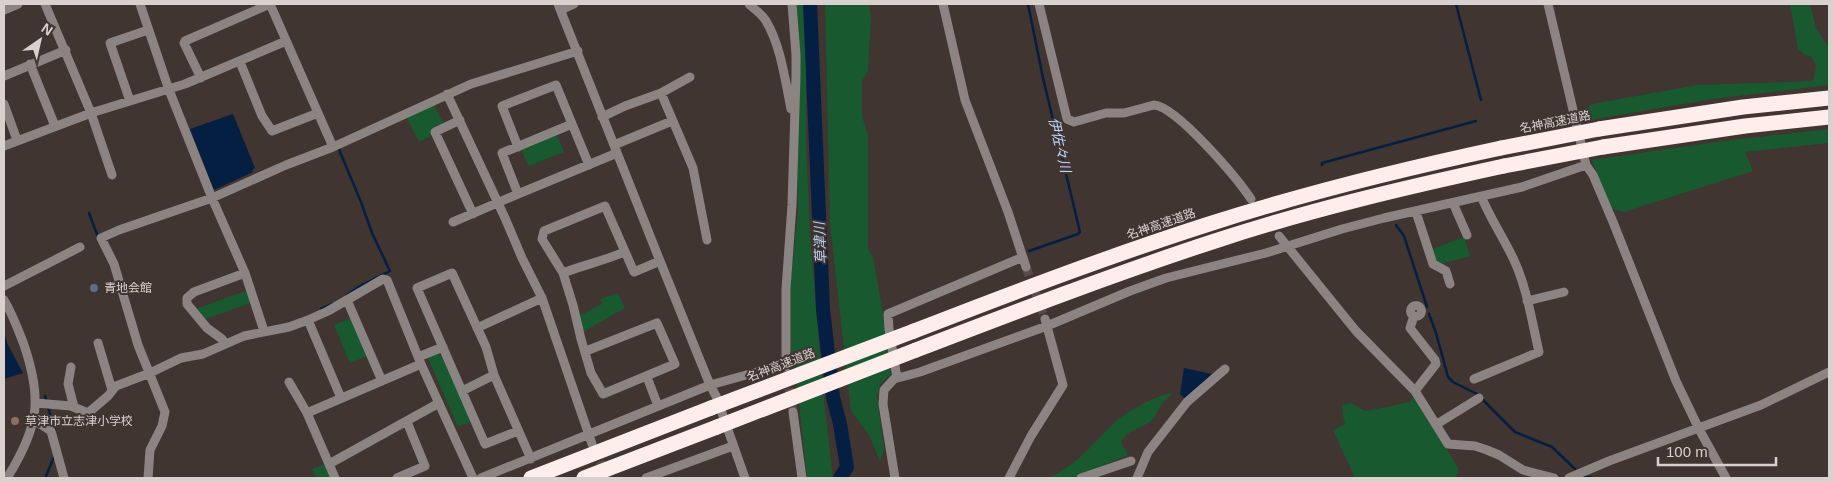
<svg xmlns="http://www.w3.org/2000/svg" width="1833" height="482" font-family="Arial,'Noto Sans JP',sans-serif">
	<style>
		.green { fill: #18592f }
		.water { fill: #041f41 }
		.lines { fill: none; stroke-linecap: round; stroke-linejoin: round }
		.stream { stroke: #041f41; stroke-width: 2.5 }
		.river { stroke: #041f41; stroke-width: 14 }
		.minor-tunnel { stroke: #574c48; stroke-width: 9; stroke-dasharray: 9 4.5; stroke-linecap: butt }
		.minor { stroke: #8b8483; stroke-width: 9 }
		.highway { stroke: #ffedec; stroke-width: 15 }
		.highway-bridge { stroke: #ffedec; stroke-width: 15 }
		.service-dot { fill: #5c6f8a; stroke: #403530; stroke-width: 2 }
		.education-dot { fill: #8d6e63; stroke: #403530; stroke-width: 2 }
		.labels { text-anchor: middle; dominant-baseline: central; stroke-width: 4; stroke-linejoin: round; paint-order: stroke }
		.street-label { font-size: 12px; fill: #d9d1ce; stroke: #403530 }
		.poi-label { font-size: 12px; fill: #d9d1ce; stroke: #403530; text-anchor: start }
		.water-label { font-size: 14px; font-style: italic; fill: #b8d5fa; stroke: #403530 }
	</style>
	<rect width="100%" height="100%" fill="#403530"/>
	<!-- green -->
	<path class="green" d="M796,4H803L804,6L806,41V142L810,236L824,401L833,478H807L795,365L791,349V278L798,213L797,172L800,75Z
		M825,4H869L871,19L868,71L862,81V116L868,136V249L873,257L883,314L891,374L880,384L877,396L884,450L880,461L869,435L851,411L830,224Z
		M1790,4H1810L1816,28L1829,48V85L1713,99L1584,121C1585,113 1585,109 1592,104L1697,85L1813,81L1816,66L1812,57L1805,55L1798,49Z
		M434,105L443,123L430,130L433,135L419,142L407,118Z
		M1829,129V143L1745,152L1753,171L1624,212L1609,208L1592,160L1730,140Z
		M556,133L564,152L529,166L520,148Z
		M1464,237L1470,256L1441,264L1435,261L1432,249Z
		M245,291L246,294H248L251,303L205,319L196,309Z
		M618,293L625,308L583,332L579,316L602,304L600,299Z
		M351,318L367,356L350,363L334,325Z
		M437,354L442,356L472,421L458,427L428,358Z
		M1170,393L1171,395C1168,398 1163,401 1162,404C1158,409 1156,416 1151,421C1140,430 1130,428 1121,442L1128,455L1072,478H1048C1073,468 1092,445 1110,427C1122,413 1152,398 1170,393Z
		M1413,397L1419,401L1459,470L1455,478H1355L1333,430L1345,424L1343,416L1342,405L1351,403L1366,411L1410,402Z
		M326,464L332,478H316L312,469Z"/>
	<!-- water -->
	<path class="water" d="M233,114L255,168L252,170L253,172L214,190L190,129Z
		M4,330L7,343L23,373L4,379Z
		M1184,368L1212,374L1185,399L1180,394Z"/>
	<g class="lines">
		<!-- stream -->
		<path class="stream" d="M1028,4L1043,78L1080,232L1078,234L1029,251
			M1456,4L1481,100
			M338,147L361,202L372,233L390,271L360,286L347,295
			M1322,165V163L1476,121
			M89,213L98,237
			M1396,225L1404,236L1427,307
			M321,309L332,304
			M1429,314L1436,333L1448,377L1453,382L1477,394L1515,432L1552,447L1575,469
			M45,396L47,402
			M48,407L55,431
			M1583,476L1592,478
			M47,478L46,476L53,459L55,457"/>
		<!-- river -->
		<path class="river" d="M810,4L823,309L833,397L840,424L847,467L840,478"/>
		<!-- minor-tunnel -->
		<path class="minor-tunnel" d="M1026,267L1045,319
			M787,375L793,412
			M595,449L607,478"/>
		<!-- minor -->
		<path class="minor" d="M45,4L91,113L112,175
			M140,4L169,90L212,198L245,273L264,331
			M270,4L333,147
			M558,4L660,261L710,385L716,396L745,478
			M749,4C754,9 762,14 766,21C781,46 785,80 791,109
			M943,4L965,100L1008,212L1026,267
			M1039,4L1067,119L1074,122L1106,113H1124L1154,105C1177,107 1237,178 1251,199
			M1548,4L1586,165L1593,175L1613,222L1676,381L1699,429L1726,478
			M4,10L18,4
			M561,10L574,4
			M240,62L262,116L272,131L318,113
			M30,64L55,126
			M4,76L66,50
			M201,78L184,43L185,41L270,4
			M661,93L693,168L707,240
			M447,94L505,218L522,258L542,298L592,444
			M130,101L110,43L148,30
			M4,104L17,140
			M602,117L625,106L661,93L690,77
			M460,120L435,132L473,214
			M614,145L672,121
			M4,146L91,113L185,84L286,41
			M518,147L502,106L556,85L589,165
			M518,194L502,153L572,124
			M1453,203L1467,235
			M1416,212L1433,264L1446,271L1450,284
			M453,222L518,194L617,153
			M1279,236L1356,331L1415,391L1448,444L1475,446L1487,450L1499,455L1523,470L1554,478
			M563,273C583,265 604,261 624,252
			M4,286L80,247
			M4,300C12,313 17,327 23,342C43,399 39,427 7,478
			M347,300L382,381
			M1527,301L1564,292
			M1410.5 311a5.5 5.5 0 1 1 11 0a5.5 5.5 0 1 1-11 0Z
			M1414,316L1410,328L1435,360L1436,364L1415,391
			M308,320L341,398
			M477,328L542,298
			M98,343L112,390
			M225,343L222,339L207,328L187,304V298L194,292L245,273
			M586,351L657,323L675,364L603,394L591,373L581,339L573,305L563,273L542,239L544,231L605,206L634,272L660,261
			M418,357L443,347
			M71,367L68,384L74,407
			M786,367V289L792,205L796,76V55L792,4
			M647,377L658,406
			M897,378L889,329L888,314L1023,257
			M1474,379L1539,352C1532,322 1527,287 1513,258C1503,237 1490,218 1481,196
			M289,382L307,413L335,478
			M462,391L494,375
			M36,403L71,406L88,413L108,396L116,386L150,373L181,358L203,354L244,336L289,327L308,320L328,311L383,279L387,280L421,364L473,478
			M793,412L802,478
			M307,413L421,364
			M34,420L51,431L64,478
			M1437,424L1479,398
			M518,431L485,444L417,288L452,273L486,347L494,375L531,459
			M329,464L439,403
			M148,478L150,450L162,426L165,412L138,345L114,264L101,238L119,230L212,198L286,165L333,147L471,84L578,51
			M397,478L425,466L407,422
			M481,478L710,385L786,364
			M646,478L733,446
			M895,478L883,404L884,390L894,379L920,372L1047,326L1130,291L1166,278L1266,253L1342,229L1384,218L1522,187L1586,165
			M1009,478L1031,436L1063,385L1045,319
			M1081,478L1131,461
			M1137,478L1148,452L1187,402L1225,369
			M1569,478L1609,461L1761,405L1829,372"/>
		<!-- highway -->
		<path class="highway" d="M1599,129L1743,107L1829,98
			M1603,147L1745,126L1829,117
			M914,331C1012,293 1109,256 1209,224C1305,193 1403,169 1501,148
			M916,350C1015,312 1114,274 1215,241C1309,210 1407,187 1504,166
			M531,478L711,408
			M584,478L717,427"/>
		<!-- highway-bridge -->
		<path class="highway-bridge" d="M1501,148L1599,129
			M1504,166L1603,147
			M711,408L914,331
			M717,427L916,350"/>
	</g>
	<!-- markers -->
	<circle class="service-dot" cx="94" cy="288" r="5"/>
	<circle class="education-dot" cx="15" cy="421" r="5"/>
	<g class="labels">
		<!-- street labels -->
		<g class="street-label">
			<text transform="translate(1555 122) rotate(-11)">名神高速道路</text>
			<text transform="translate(1161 224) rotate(-19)">名神高速道路</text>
			<text transform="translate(781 365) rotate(-21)">名神高速道路</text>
		</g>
		<!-- poi labels -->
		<g class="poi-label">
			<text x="104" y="288">青地会館</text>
			<text x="25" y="421">草津市立志津小学校</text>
		</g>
		<!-- water labels -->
		<g class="water-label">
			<text transform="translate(1060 145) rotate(77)">伊佐々川</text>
			<text transform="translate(820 243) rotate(-93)">草津川</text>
		</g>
	</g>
	<!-- border -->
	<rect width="1833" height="482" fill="none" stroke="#d9d1ce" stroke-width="10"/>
	<!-- north arrow -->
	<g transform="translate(40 40) rotate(34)" stroke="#403530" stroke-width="4" paint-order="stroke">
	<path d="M0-4L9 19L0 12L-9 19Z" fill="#d9d1ce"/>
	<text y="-8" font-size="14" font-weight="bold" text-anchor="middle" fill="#d9d1ce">N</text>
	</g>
	<!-- scale -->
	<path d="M1658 457v8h118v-8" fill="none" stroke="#d9d1ce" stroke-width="2.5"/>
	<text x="1666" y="457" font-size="15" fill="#d9d1ce" stroke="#403530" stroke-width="4" paint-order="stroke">100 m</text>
</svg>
